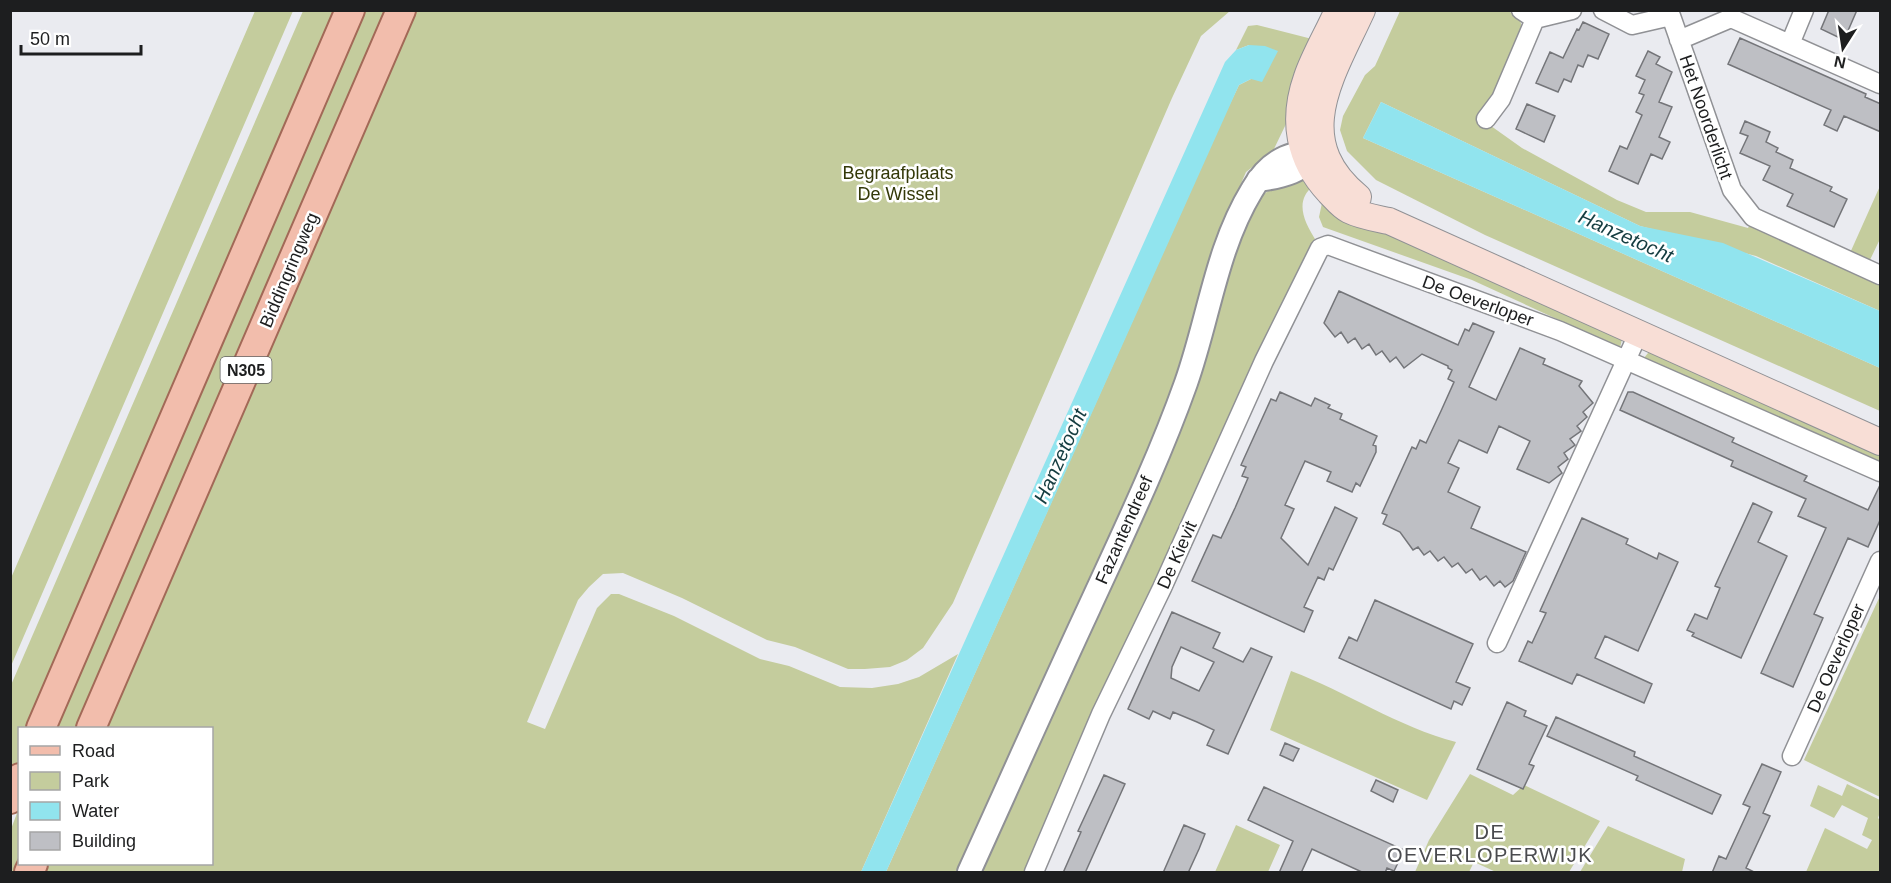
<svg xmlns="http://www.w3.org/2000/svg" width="1891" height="883" font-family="Arial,sans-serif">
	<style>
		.green { fill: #c4cc9d }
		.water { fill: #91e4ee }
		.building { fill: #bebfc4; stroke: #747579; stroke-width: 1.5; fill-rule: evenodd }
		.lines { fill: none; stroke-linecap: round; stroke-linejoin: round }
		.minor-casing { stroke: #909195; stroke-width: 21 }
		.tertiary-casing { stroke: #909195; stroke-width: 26 }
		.secondary-casing { stroke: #909195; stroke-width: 28 }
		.primary-casing { stroke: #a26957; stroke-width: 32 }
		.minor { stroke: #fff; stroke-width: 18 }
		.tertiary { stroke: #fff; stroke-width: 22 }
		.secondary { stroke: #f8ded6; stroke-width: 26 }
		.primary { stroke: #f2bdac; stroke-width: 28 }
		.labels { text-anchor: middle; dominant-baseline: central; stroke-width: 5; stroke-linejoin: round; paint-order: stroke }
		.shield { fill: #fff; stroke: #616262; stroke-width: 1.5 }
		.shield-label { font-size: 16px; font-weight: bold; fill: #1d1e1f }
		.street-label { font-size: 18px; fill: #1d1e1f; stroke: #fff }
		.park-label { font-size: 18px; fill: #333808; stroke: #fff }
		.water-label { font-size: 20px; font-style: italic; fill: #153d41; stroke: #fff }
		.neighbourhood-label { font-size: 20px; letter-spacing: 1.5px; fill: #4a4b4f; stroke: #fff }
	</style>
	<rect width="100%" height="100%" fill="#eaebf0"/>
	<!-- green -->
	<path class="green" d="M255,11H293L11,666V578Z
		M303,11H342L34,728H20L19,761L11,782V685Z
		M361,11H392L80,728H53Z
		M409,11H1230L1201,36L1172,98L953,603L923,648L907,660L890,667L865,669H848L795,647L767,640L682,598L623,573L603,574L589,587L578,600L527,722L545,729L597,608L611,594H619L674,616L760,659L789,666L840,687L872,688L898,684L919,677L958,654L861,872H36L40,864H212V728H98Z
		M1400,11H1508L1519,17L1523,30L1484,121L1522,148L1617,200L1646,212H1690L1748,228L1752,221L1764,228L1880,284V311L1756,256L1640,226L1381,102L1363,138L1880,368V411L1485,235L1376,180L1347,151L1340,130L1343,116L1365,75L1375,66Z
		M1257,25L1316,40L1292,93L1286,124L1273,151L1246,172L1229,211L1174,388L1136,479L958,872H886L1226,112L1239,85L1251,79L1249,45L1236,50L1248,26Z
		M1300,180L1314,185C1294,201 1304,221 1315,239L1260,350L1030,872H980L1141,521L1169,457L1240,235C1256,198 1258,190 1300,180Z
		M1880,186V239L1869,262L1850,253Z
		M1322,203L1623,335L1620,348L1472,280L1323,227L1319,217Z
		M1652,348L1880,452V467L1644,358Z
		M1880,596V797L1804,760Z
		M1291,671C1347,692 1398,727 1456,742L1427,800L1270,730Z
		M1470,774L1513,795L1524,785L1600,821L1569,872H1496L1474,862L1469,872H1415L1429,840Z
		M1847,784L1880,800V812L1878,818L1880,820V872H1806L1825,828L1867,849L1872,840L1862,835L1868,818L1842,805L1834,818L1810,806L1818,785L1842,796Z
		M19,808L20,864L17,872H11V829Z
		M1236,825L1280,845L1268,872H1215Z
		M1608,826L1685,859L1682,872H1580Z"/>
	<!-- water -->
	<path class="water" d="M1249,45L1265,46L1278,51L1262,82L1251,79L1239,85L886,872H861L1225,62L1236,50Z
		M1381,102L1640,226L1723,243L1880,311V368L1363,138Z"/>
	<!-- building -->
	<path class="building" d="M1829,10H1857L1844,40L1821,29Z
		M1583,22L1609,34L1598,59L1588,55L1583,67L1578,65L1571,82L1564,79L1558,92L1536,83L1550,52L1563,58L1577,29L1579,30Z
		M1740,38L1866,94L1865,97L1881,104V132L1844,116L1837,131L1824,125L1831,110L1728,64Z
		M1648,51L1660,57L1656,64L1672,72L1659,102L1672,107L1659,137L1670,142L1662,159L1651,154L1638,184L1609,171L1620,146L1627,149L1642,115L1636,112L1644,95L1639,93L1645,80L1636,76Z
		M1527,104L1555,116L1544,142L1516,129Z
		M1745,121L1770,132L1766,142L1778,148L1776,152L1793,160L1790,168L1832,187L1830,191L1847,199L1834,227L1787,206L1793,194L1763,180L1770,166L1740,153L1748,136L1740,133Z
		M1339,291L1458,345L1465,329L1469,331L1473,323L1494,332L1469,387L1496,400L1520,348L1545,359L1543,364L1582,381L1579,386L1593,403L1583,412L1587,417L1577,426L1581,431L1570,439L1575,445L1564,453L1568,459L1558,467L1562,473L1549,483L1517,469L1530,441L1499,426L1487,453L1459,440L1448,463L1459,468L1448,492L1480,507L1471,528L1526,552L1513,581L1505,587L1500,581L1494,586L1486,576L1480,580L1472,569L1466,573L1458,563L1452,567L1444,557L1438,561L1430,551L1424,555L1418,547L1413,550L1400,532L1383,524L1387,515L1382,513L1412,447L1416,449L1420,440L1426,443L1441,411L1454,382L1448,379L1452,370L1448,368V366L1422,354L1404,368L1396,357L1390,362L1382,351L1376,355L1369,344L1362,349L1355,338L1348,343L1341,332L1335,337L1324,323Z
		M1280,392L1311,406L1315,398L1330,405L1328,408L1342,414L1340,419L1377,436L1373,445L1376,446V452L1360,486L1356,483L1352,492L1327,481L1331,472L1305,461L1285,505L1294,509L1281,538L1308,565L1335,507L1357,518L1333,570L1329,568L1324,580L1318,577L1304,607L1313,611L1304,632L1192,581L1213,535L1221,538L1235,508L1248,478L1242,476L1246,467L1241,465L1271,399L1276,401Z
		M1628,392H1633L1734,438L1732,442L1807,476L1804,481L1868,510L1881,483V518L1868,547L1848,538L1814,614L1823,618L1793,687L1761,673L1826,528L1798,516L1806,499L1731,466L1733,461L1620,410Z
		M1753,503L1772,512L1758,542L1787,556L1741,658L1692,636L1694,633L1687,630L1695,614L1707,619L1720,588L1715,586Z
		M1582,518L1628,539L1626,544L1657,559L1659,553L1678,562L1638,651L1605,636L1595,658L1652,684L1644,703L1577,674L1572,684L1519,661L1528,641L1532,643L1546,613L1540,611Z
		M1375,600L1473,644L1456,682L1470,688L1462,705L1454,701L1451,709L1339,658L1349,637L1357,641Z
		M1172,612L1220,633L1213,648L1243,662L1251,648L1272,657L1228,754L1207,745L1214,730L1197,722L1173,712L1170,719L1153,711L1149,719L1128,709ZM1181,647L1214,662L1199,691L1171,678L1172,667Z
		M1507,702L1526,711L1524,716L1547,726L1529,764L1534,766L1523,789L1477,769Z
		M1556,717L1635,752L1634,756L1721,795L1712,814L1636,780L1638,776L1547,736Z
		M1285,743L1299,749L1293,761L1280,755Z
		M1762,764L1781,772L1763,813L1770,816L1746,868L1756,873H1712L1719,856L1726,859L1750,807L1743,804Z
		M1104,775L1125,784L1085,873H1063L1081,832L1078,831Z
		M1376,780L1398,790L1393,802L1371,791Z
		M1264,787L1404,850L1394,871L1387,868L1385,873H1364L1312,849L1301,873H1279L1293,841L1248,820Z
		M1184,825L1205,834L1199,849L1188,873H1163Z"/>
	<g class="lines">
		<defs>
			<path id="minor" d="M1521,10L1535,19L1572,10
				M1603,10L1632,25L1671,16L1732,190L1753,217L1880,275
				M1679,40L1731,18L1880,84
				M1790,44L1804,10
				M1486,119L1501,99L1535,19
				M1497,643L1639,332
				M1792,756L1880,561
				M1034,872L1101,714L1162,588L1264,361L1320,248L1328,245L1560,331L1880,472"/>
			<path id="tertiary" d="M1258,180C1283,177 1303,171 1321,152
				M969,872C1009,784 1048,696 1089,608C1123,534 1159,459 1186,383C1209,318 1216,249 1252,190C1269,160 1289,152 1323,150"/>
			<path id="secondary" d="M1338,10C1329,31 1314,56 1307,77C1292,119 1298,159 1329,192C1335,198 1341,206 1349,210C1361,216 1375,218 1389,221L1880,442
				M1358,197C1288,139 1332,76 1362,10"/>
			<path id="primary" d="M41,728L350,10
				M91,728L401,10
				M10,799L20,778
				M29,872L33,864"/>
		</defs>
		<!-- minor casing -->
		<use href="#minor" class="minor-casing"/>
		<!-- tertiary casing -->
		<use href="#tertiary" class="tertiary-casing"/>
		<!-- secondary casing -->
		<use href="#secondary" class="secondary-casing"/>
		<!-- primary casing -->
		<use href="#primary" class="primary-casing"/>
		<!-- minor -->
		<use href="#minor" class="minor"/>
		<!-- tertiary -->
		<use href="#tertiary" class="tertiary"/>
		<!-- secondary -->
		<use href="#secondary" class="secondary"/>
		<!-- primary -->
		<use href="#primary" class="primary"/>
	</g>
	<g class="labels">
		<!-- shield labels -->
		<rect class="shield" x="220.5" y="357" width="51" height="26" rx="4.5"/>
		<g class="shield-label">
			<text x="246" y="370">N305</text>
		</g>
		<!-- street labels -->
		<g class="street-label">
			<text transform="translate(1706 117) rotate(71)">Het Noorderlicht</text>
			<text transform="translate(289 270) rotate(-67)">Biddingringweg</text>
			<text transform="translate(1478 301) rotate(20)">De Oeverloper</text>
			<text transform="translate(1124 530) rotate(-66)">Fazantendreef</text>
			<text transform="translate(1177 555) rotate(-66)">De Kievit</text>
			<text transform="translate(1836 658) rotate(-66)">De Oeverloper</text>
		</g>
		<!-- park labels -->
		<g class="park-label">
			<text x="898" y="173">Begraafplaats<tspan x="898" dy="21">De Wissel</tspan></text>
		</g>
		<!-- water labels -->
		<g class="water-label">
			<text transform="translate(1626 236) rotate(24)">Hanzetocht</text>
			<text transform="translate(1060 456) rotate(-66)">Hanzetocht</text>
		</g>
		<!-- neighbourhood labels -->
		<g class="neighbourhood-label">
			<text x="1490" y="832">DE<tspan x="1490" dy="23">OEVERLOPERWIJK</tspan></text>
		</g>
	</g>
	<!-- border -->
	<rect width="1891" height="883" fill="none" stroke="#1d1e1f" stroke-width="24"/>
	<!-- legend -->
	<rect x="18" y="727" width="195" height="138" fill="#ffffff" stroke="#a5a5a5" stroke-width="1.5"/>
	<rect x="30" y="746" width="30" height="9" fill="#f2bdac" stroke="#a5a5a5" stroke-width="1.5"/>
	<text x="72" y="757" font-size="18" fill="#1d1e1f">Road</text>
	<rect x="30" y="772" width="30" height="18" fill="#c4cc9d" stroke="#a5a5a5" stroke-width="1.5"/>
	<text x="72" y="787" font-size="18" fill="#1d1e1f">Park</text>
	<rect x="30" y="802" width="30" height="18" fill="#91e4ee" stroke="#a5a5a5" stroke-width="1.5"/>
	<text x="72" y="817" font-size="18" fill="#1d1e1f">Water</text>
	<rect x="30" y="832" width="30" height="18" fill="#bebfc4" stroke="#a5a5a5" stroke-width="1.5"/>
	<text x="72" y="847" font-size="18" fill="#1d1e1f">Building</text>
	<!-- north arrow -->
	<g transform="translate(1843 48) rotate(192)" stroke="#ffffff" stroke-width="4.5" paint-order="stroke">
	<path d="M0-4.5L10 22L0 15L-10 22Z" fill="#1d1e1f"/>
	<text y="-9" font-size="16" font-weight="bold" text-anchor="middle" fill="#1d1e1f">N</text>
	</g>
	<!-- scale -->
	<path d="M21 45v9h120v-9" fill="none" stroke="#1d1e1f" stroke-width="3"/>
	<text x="30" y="45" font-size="18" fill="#1d1e1f" stroke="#ffffff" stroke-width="4.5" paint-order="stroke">50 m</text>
</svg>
